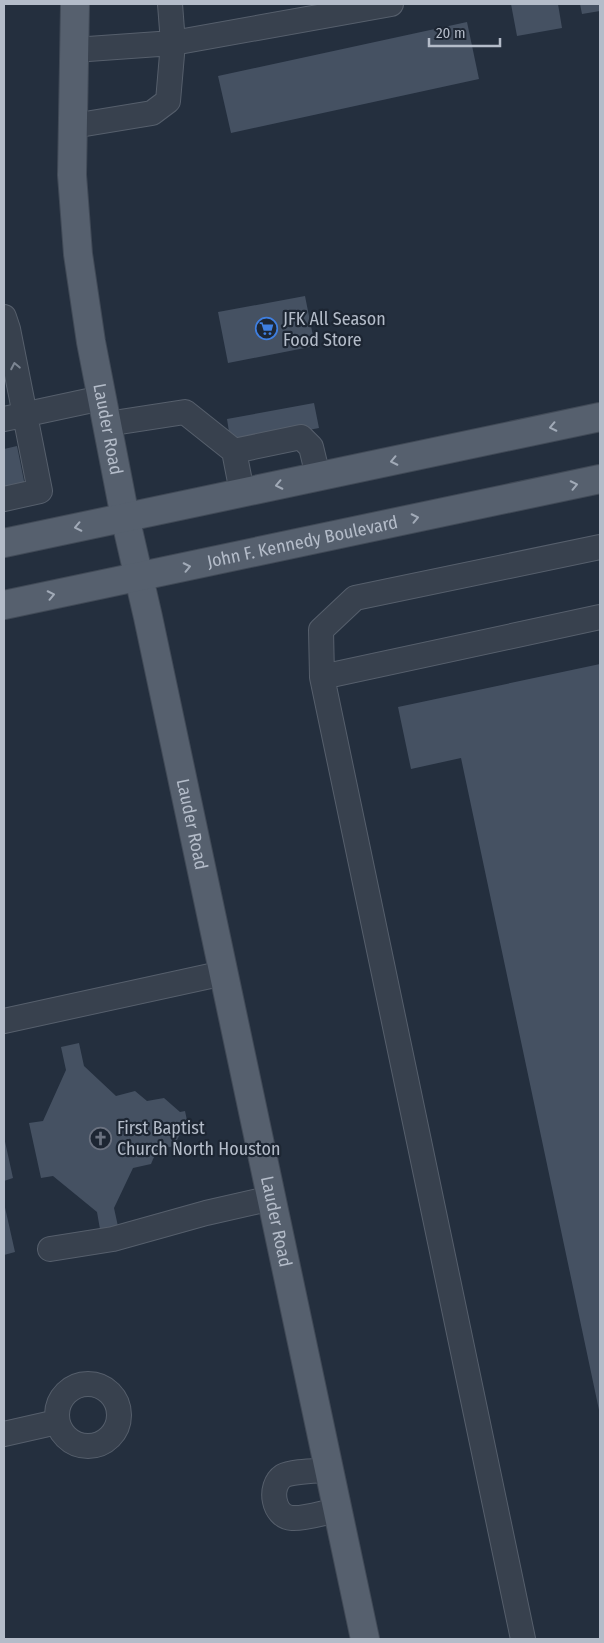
<svg xmlns="http://www.w3.org/2000/svg" width="604" height="1643" font-family="'Fira Sans Condensed',sans-serif">
	<style>
		.building { fill: #455162 }
		.lines { fill: none; stroke-linecap: round; stroke-linejoin: round }
		.minor-casing { stroke: #565f6c; stroke-width: 26 }
		.major-casing { stroke: #414a57; stroke-width: 30 }
		.minor { stroke: #38414e; stroke-width: 24 }
		.major { stroke: #56606e; stroke-width: 28 }
		.oneway { stroke: #7c8592 }
		.oneway2 { stroke: #a1aab7 }
		.labels { text-anchor: middle; dominant-baseline: central; stroke-width: 4.5; stroke-linejoin: round; paint-order: stroke }
		.poi-label { font-size: 18px; fill: #b4bcc9; stroke: #1d2633; text-anchor: start }
		.street-label { font-size: 18px; fill: #b4bcc9; stroke: #1d2633 }
	</style>
	<rect width="100%" height="100%" fill="#242f3e"/>
	<!-- building -->
	<path class="building" d="M511,4H558L562,28L517,36Z
		M580,4H600V11L582,14Z
		M467,22L479,79L231,133L218,76Z
		M305,296L315,346L228,363L218,312Z
		M314,403L319,428L231,445L227,419Z
		M17,446L26,491L4,496V449Z
		M600,664V1410H599L461,758L411,769L398,707Z
		M79,1043L84,1066L116,1096L135,1091L147,1101L164,1098L180,1112L185,1111L188,1125L184,1126L174,1146L157,1150L151,1164L133,1168L114,1208L119,1231L101,1235L97,1212L53,1176L41,1178L29,1123L43,1121L66,1070L61,1047Z
		M4,1137L13,1178L4,1181Z
		M4,1203L15,1252L4,1255Z"/>
	<g class="lines">
		<defs>
			<path id="minor" d="M74,50L173,43L391,4
				M73,126L152,113L168,101L173,43L170,4
				M4,317L8,329L40,491L4,499
				M4,419L102,398
				M107,424L185,412L234,451L242,492
				M234,451L301,437L311,447L318,476
				M322,677L600,617
				M4,1021L224,973
				M50,1249L113,1239L206,1213L272,1198
				M57 1415a31 31 0 1 1 62 0a31 31 0 1 1-62 0Z
				M4,1434L57,1422
				M329,1470C319,1471 292,1471 283,1476C268,1486 273,1517 292,1518C305,1519 325,1512 338,1510
				M523,1639L322,677L321,630L355,598L600,547"/>
			<g id="major">
				<path id="s1" d="M75,4L72,175L78,254L91,342L125,517L148,617L365,1639"/>
				<path d="M4,543L600,417"/>
				<path id="s2" d="M4,605L600,479"/>
			</g>
		</defs>
		<!-- minor casing -->
		<use href="#minor" class="minor-casing"/>
		<!-- major casing -->
		<use href="#major" class="major-casing"/>
		<!-- minor -->
		<use href="#minor" class="minor"/>
		<!-- major -->
		<use href="#major" class="major"/>
	</g>
	<!-- one-way arrows -->
	<defs><path id="oneway-chevron" d="M-2-3.5L2.5 0L-2 3.5" fill="none" stroke-width="1.6" stroke-linecap="round" stroke-linejoin="round" transform="scale(1.25)"/></defs>
	<use class="oneway" href="#oneway-chevron" transform="translate(15 366) rotate(-101)"/>
	<g class="oneway2">
		<use href="#oneway-chevron" transform="translate(553 427) rotate(168)"/>
		<use href="#oneway-chevron" transform="translate(394 461) rotate(168)"/>
		<use href="#oneway-chevron" transform="translate(279 485) rotate(168)"/>
		<use href="#oneway-chevron" transform="translate(574 485) rotate(-12)"/>
		<use href="#oneway-chevron" transform="translate(415 518) rotate(-12)"/>
		<use href="#oneway-chevron" transform="translate(78 527) rotate(168)"/>
		<use href="#oneway-chevron" transform="translate(187 567) rotate(-12)"/>
		<use href="#oneway-chevron" transform="translate(51 595) rotate(-12)"/>
	</g>
	<!-- icons -->
	<defs>
		<symbol id="supermarket-ring" viewBox="-11 -11 22 22"><circle r="9.5" fill="#1d2633" stroke="#3f7fe0" stroke-width="1.5"/><path d="M-6-5.5h2.5l.6 2H6L4.5 2H-2.5L-4.4-4H-6ZM-1.5 3.2a1.3 1.3 0 1 0 .1 0ZM3 3.2a1.3 1.3 0 1 0 .1 0Z" fill="#3f7fe0"/></symbol>
		<symbol id="church-ring" viewBox="-11 -11 22 22"><circle r="9.5" fill="#1d2633" stroke="#6b7280" stroke-width="1.5"/><path d="M-1.2-6h2.4v3.5h3.3v2.4h-3.3V6h-2.4V-.1h-3.3v-2.4h3.3Z" fill="#6b7280"/></symbol>
	</defs>
	<g fill-rule="evenodd">
		<use href="#supermarket-ring" x="254" y="316" width="25" height="25"/>
		<use href="#church-ring" x="88" y="1126" width="25" height="25"/>
	</g>
	<g class="labels">
		<!-- poi labels -->
		<g class="poi-label">
			<text x="283" y="319">JFK All Season<tspan x="283" dy="21">Food Store</tspan></text>
			<text x="117" y="1128">First Baptist<tspan x="117" dy="21">Church North Houston</tspan></text>
		</g>
		<!-- street labels -->
		<g class="street-label">
			<text stroke="none"><textPath href="#s1" startOffset="428">Lauder Road</textPath></text>
			<text stroke="none"><textPath href="#s2" startOffset="305">John F. Kennedy Boulevard</textPath></text>
			<text stroke="none"><textPath href="#s1" startOffset="832">Lauder Road</textPath></text>
			<text stroke="none"><textPath href="#s1" startOffset="1238">Lauder Road</textPath></text>
		</g>
	</g>
	<!-- border -->
	<rect width="604" height="1643" fill="none" stroke="#b4bcc9" stroke-width="10"/>
	<!-- scale -->
	<path d="M429 38v8h71v-8" fill="none" stroke="#b4bcc9" stroke-width="2.5"/>
	<text x="436" y="38" font-size="15" fill="#b4bcc9" stroke="#1d2633" stroke-width="4" paint-order="stroke">20 m</text>
</svg>
